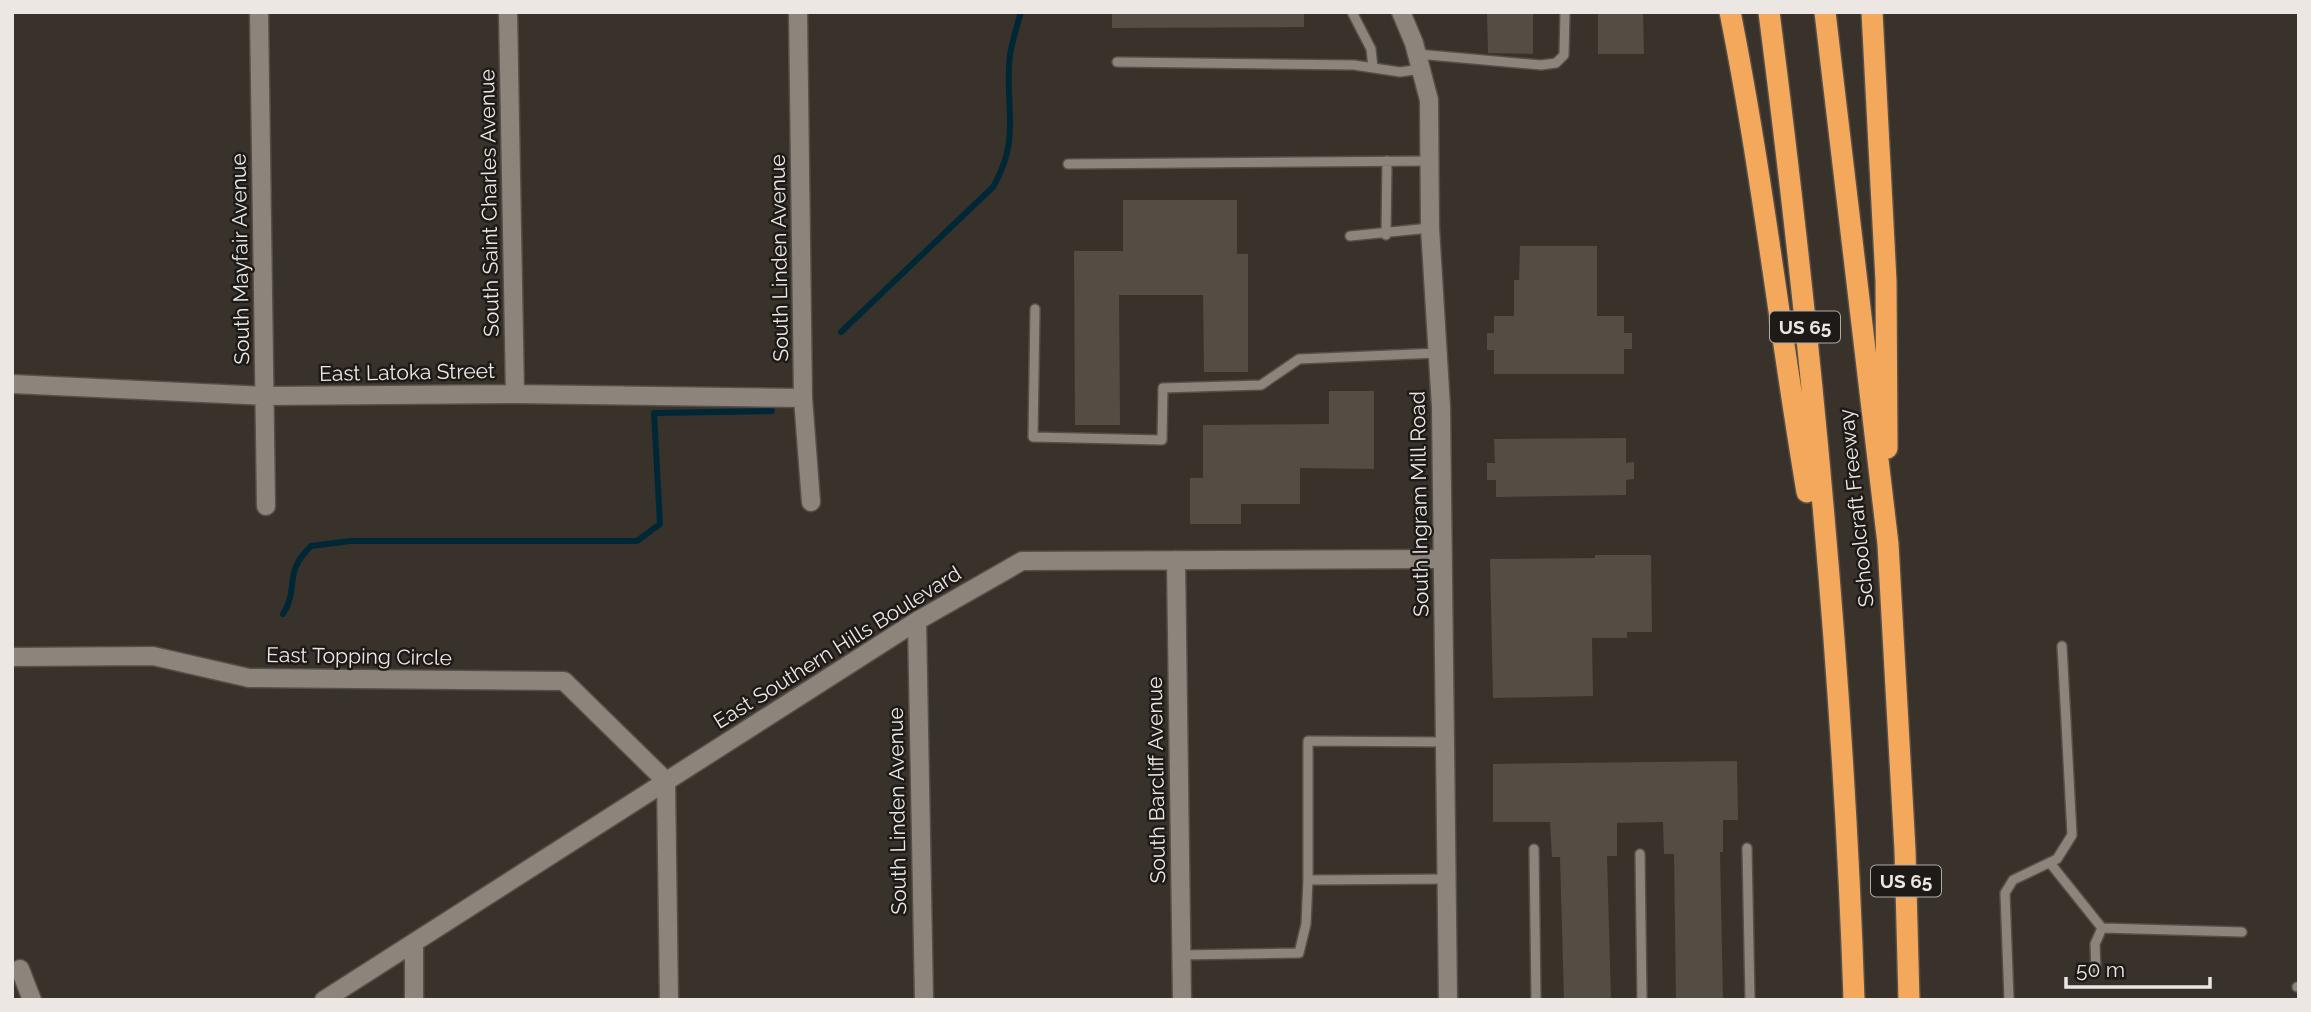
<svg xmlns="http://www.w3.org/2000/svg" width="2311" height="1012" font-family="Raleway,sans-serif">
	<style>
		.lines { fill: none; stroke-linecap: round; stroke-linejoin: round }
		.stream { stroke: #002736; stroke-width: 6 }
		.building { fill: #534d44 }
		.lane-casing { stroke: #554f49; stroke-width: 12 }
		.street-casing { stroke: #554f49; stroke-width: 21 }
		.secondary-casing { stroke: #554f49; stroke-width: 21 }
		.highway-casing { stroke: #554f49; stroke-width: 24 }
		.lane { stroke: #8d847c; stroke-width: 9 }
		.street { stroke: #8d847c; stroke-width: 18 }
		.secondary { stroke: #8d847c; stroke-width: 18 }
		.highway { stroke: #f3a85c; stroke-width: 21 }
		.labels { text-anchor: middle; dominant-baseline: central; stroke-width: 5; stroke-linejoin: round; paint-order: stroke }
		.shield { fill: #1e1a17; stroke: #aeaaa6; stroke-width: 2 }
		.shield-label { font-size: 19px; font-weight: bold; fill: #ece7e3 }
		.street-label { font-size: 21px; fill: #ece7e3; stroke: #1e1a17 }
	</style>
	<rect width="100%" height="100%" fill="#39322b"/>
	<g class="lines">
		<!-- stream -->
		<path class="stream" d="M841,332L993,187C1022,137 1004,107 1010,55C1012,41 1017,26 1021,12
			M283,614C300,587 282,574 311,546L350,541H637L660,524L654,413L772,411"/>
	</g>
	<!-- building -->
	<path class="building" d="M1112,12H1304V27L1112,28Z
		M1487,12H1533V54L1488,53Z
		M1598,12H1643L1644,54H1598Z
		M1123,200H1237V254H1248V372H1204L1203,295H1119L1120,425H1075L1074,251H1123Z
		M1520,246H1597V316H1624V333H1632V349H1624V374H1494V350H1487V333H1494V316H1514V280H1519Z
		M1329,391H1374V469L1300,468V504H1241V524H1190V478H1203V425L1329,424Z
		M1626,438V463L1634,462V479L1626,480V495L1496,497V480H1487V463H1495L1494,439Z
		M1595,555H1651L1652,632H1627V638H1592L1593,696L1493,698L1490,559L1595,558Z
		M1737,761L1738,820H1723V852H1720L1723,1000H1676L1674,854H1664L1663,822L1617,823V856H1607L1611,1000H1564L1560,857H1552L1550,822H1493V764Z"/>
	<g class="lines">
		<defs>
			<path id="lane" d="M1352,12L1371,49L1373,68
				M1417,54L1541,65L1556,63L1564,55L1565,12
				M1117,62L1354,65L1400,72L1421,69
				M1068,164L1428,161
				M1386,235L1387,161
				M1350,236L1430,228
				M1035,309L1033,437L1162,440L1163,388L1261,385L1299,359L1438,353
				M1445,742L1308,741V880L1446,879
				M1747,848L1750,1000
				M1534,849L1536,1000
				M1640,854L1642,1000
				M2050,863L2102,928L2242,932
				M1181,955L1299,953L1306,924L1308,880
				M2096,972L2095,944L2102,928
				M2297,987H2299
				M2009,1000L2005,893L2013,880L2057,859L2072,835L2062,646"/>
			<path id="street" d="M259,12L266,506
				M508,12L515,394
				M798,12L803,398L811,502
				M12,384L266,396L515,394L803,398
				M1176,560L1182,1000
				M917,621L924,1000
				M12,657L153,656L249,678L564,681L666,781L669,1000
				M414,943V1000
				M20,969L32,1000
				M324,1000L917,621L1022,561L1442,559"/>
			<path id="secondary" d="M1401,12L1414,43L1429,100L1430,228L1441,407L1448,1000"/>
			<path id="highway" d="M1730,12C1762,171 1780,333 1807,492
				M1769,12C1811,339 1843,670 1854,1000
				M1825,12L1888,544L1905,850L1909,1000
				M1872,12L1886,281L1887,448"/>
		</defs>
		<!-- lane casing -->
		<use href="#lane" class="lane-casing"/>
		<!-- street casing -->
		<use href="#street" class="street-casing"/>
		<!-- secondary casing -->
		<use href="#secondary" class="secondary-casing"/>
		<!-- highway casing -->
		<use href="#highway" class="highway-casing"/>
		<!-- lane -->
		<use href="#lane" class="lane"/>
		<!-- street -->
		<use href="#street" class="street"/>
		<!-- secondary -->
		<use href="#secondary" class="secondary"/>
		<!-- highway -->
		<use href="#highway" class="highway"/>
	</g>
	<g class="labels">
		<!-- shield labels -->
		<g class="shield">
			<rect x="1770" y="311.5" width="70" height="31" rx="5"/>
			<rect x="1871" y="865.5" width="70" height="31" rx="5"/>
		</g>
		<g class="shield-label">
			<text x="1805" y="327">US 65</text>
			<text x="1906" y="881">US 65</text>
		</g>
		<!-- street labels -->
		<g class="street-label">
			<text transform="translate(489 203) rotate(-91)">South Saint Charles Avenue</text>
			<text transform="translate(779 258) rotate(-91)">South Linden Avenue</text>
			<text transform="translate(240 259) rotate(-91)">South Mayfair Avenue</text>
			<text transform="translate(407 372) rotate(-1)">East Latoka Street</text>
			<text transform="translate(1419 504) rotate(-91)">South Ingram Mill Road</text>
			<text transform="translate(1856 508) rotate(-96)">Schoolcraft Freeway</text>
			<text transform="translate(837 647) rotate(-32)">East Southern Hills Boulevard</text>
			<text transform="translate(359 656) rotate(1)">East Topping Circle</text>
			<text transform="translate(1156 780) rotate(-91)">South Barcliff Avenue</text>
			<text transform="translate(897 811) rotate(-91)">South Linden Avenue</text>
		</g>
	</g>
	<!-- border -->
	<rect width="2311" height="1012" fill="none" stroke="#ece7e3" stroke-width="28"/>
	<!-- scale -->
	<path d="M2066 977v10h144v-10" fill="none" stroke="#ece7e3" stroke-width="3.5"/>
	<text x="2076" y="977" font-size="21" fill="#ece7e3" stroke="#1e1a17" stroke-width="5" paint-order="stroke">50 m</text>
</svg>
